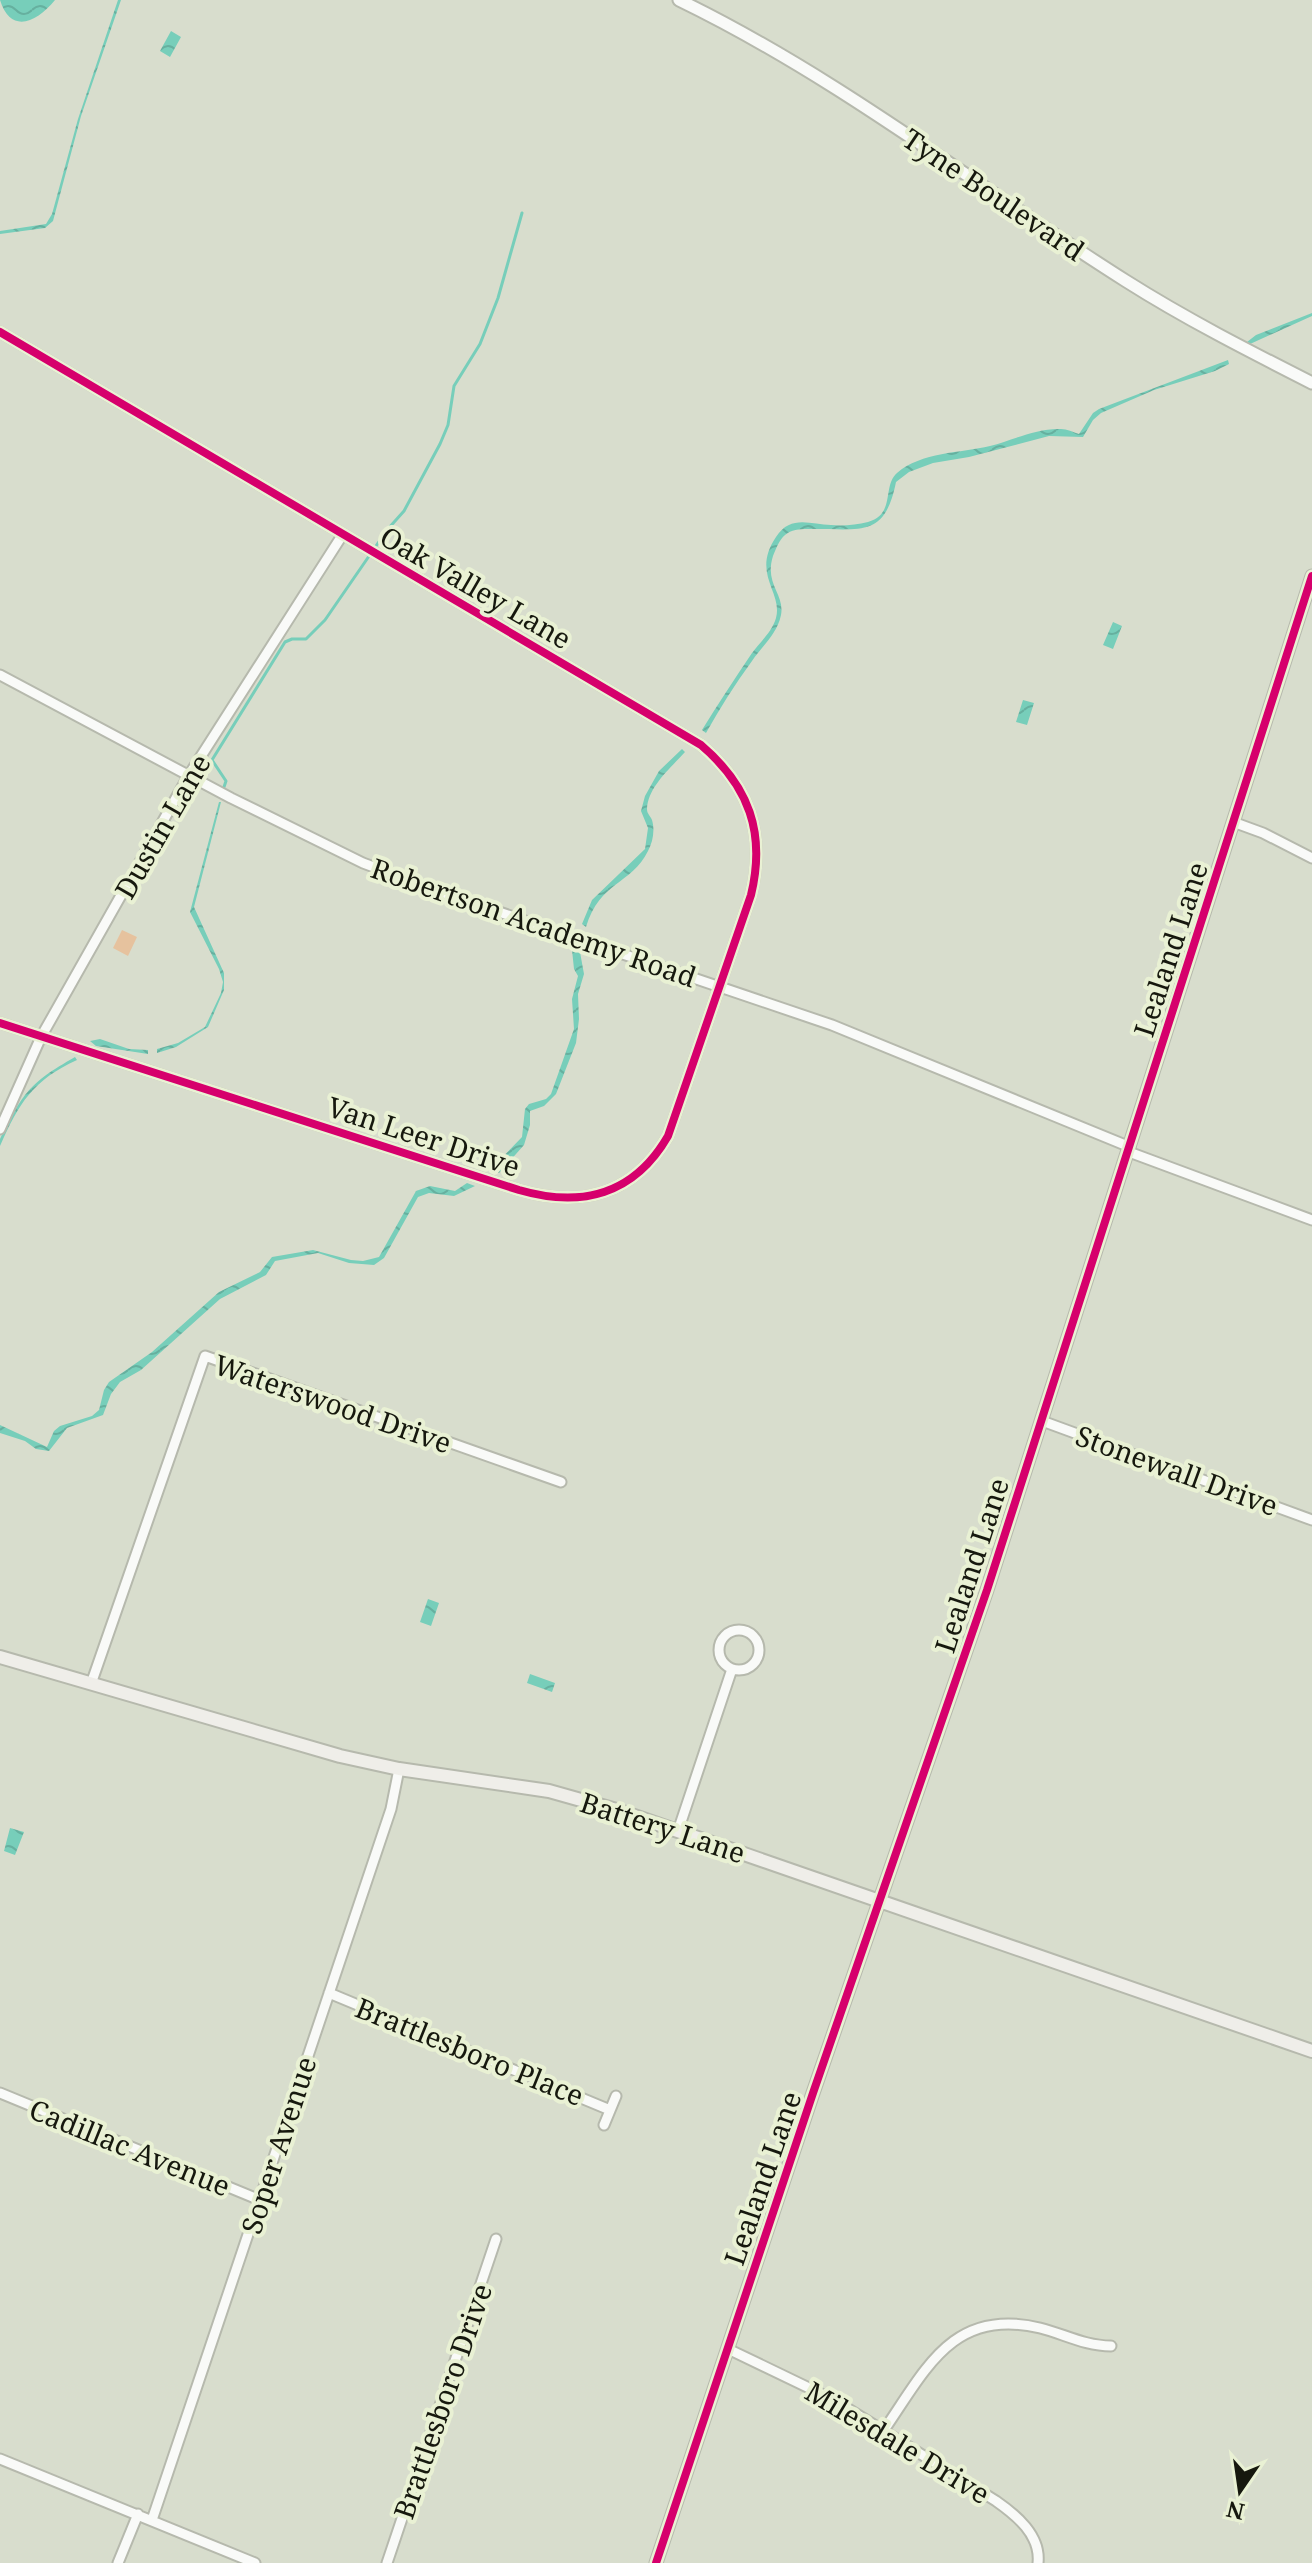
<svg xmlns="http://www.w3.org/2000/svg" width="1312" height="2563" font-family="'Noto Serif',serif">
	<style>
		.park { fill: #e6c29e }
		.water { fill: url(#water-waves) }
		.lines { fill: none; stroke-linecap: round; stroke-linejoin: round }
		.stream { stroke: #77ceba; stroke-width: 3 }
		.minor-casing { stroke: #b6b9ad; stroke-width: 13 }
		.tertiary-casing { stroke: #b6b9ad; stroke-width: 15 }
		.secondary-casing { stroke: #b6b9ad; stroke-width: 16 }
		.minor { stroke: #f9faf8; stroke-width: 9 }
		.tertiary { stroke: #f9faf8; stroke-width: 11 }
		.secondary { stroke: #efeee9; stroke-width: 12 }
		.cycleway-casing { stroke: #e9f1d4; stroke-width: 13 }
		.cycleway { stroke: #d6006c; stroke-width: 8 }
		.labels { text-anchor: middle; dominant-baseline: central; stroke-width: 8; stroke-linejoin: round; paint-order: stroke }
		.street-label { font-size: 28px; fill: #16180e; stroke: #e9f1d4 }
	</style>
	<defs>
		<pattern id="water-waves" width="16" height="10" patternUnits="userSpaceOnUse" patternTransform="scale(2)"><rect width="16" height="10" fill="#77ceba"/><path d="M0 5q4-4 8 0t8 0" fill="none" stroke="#66b09f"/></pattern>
	</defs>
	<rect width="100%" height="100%" fill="#d8ddcd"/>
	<!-- park -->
	<path class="park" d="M122,930L137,937L128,956L113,948Z"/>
	<!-- water -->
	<path class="water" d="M0,0H55C37,22 11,35 0,0Z
		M118,0H121L81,116L53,221L45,228L0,234V231L46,224L52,214L78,119Z
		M171,31L181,37L170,57L160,51Z
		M1312,313V316L1250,344L1247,342L1256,335Z
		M1228,360L1229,364L1215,371L1154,390L1101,413L1093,420L1083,437L1049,436L969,457L933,463L909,472L896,482C885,537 863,529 814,529C804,529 793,528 785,535C779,540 776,549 773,556C764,584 785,594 781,615C777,634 763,645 752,661C735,684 720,708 706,733L702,730C718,704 735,678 752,653C760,642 772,632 776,618C783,592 751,574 776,537C791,514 811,525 831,525C843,526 856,525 868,522C896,514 882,486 897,473C921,452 961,453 990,446C1013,440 1037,428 1061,429C1067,429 1073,432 1079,434L1093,413L1099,409Z
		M1113,622L1122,626L1113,649L1103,645Z
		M1023,700L1034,703L1027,725L1016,722Z
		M682,749L685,752C672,767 648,786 647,809C647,814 650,815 652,820C655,830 653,842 648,851C631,885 600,881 586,927L582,924L592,900L645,849L648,828L641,811L645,796L659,771Z
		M219,802H221L194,907L224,973V990L208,1027L176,1047L157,1053V1049L178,1043L205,1027L221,993L223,982L219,969L190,912Z
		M572,950L580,952L584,974L578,994L579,1019L576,1043L556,1094L544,1106L530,1111V1125L524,1145L499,1173L490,1170L522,1137L525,1109L529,1104L546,1099L551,1094L574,1029L572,999L578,976L574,969Z
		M100,1039L129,1049L148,1050V1054L96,1046L90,1041Z
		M75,1057L77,1060C33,1080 19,1103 0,1146V1139C24,1092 28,1084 75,1057Z
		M467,1183L475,1186L454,1196L429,1193L418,1197L384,1258L374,1265L349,1263L318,1253L275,1261L266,1275L220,1299L141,1370L120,1382L111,1394L103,1415L67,1428L49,1451L36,1449L25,1441L0,1433V1425L47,1447L54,1431L60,1426L92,1416L99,1410L104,1390L109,1382L152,1352L219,1292L260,1272L272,1257L313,1250L351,1260L363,1261L379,1257L416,1191L430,1186L455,1191Z
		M428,1599L439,1603L431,1626L420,1622Z
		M530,1674L555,1683L552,1692L527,1683Z
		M10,1828L24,1832L15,1855L4,1851Z"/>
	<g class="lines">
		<!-- stream -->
		<path class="stream" d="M224,787L226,781L212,760L285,642L292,639H306L325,620L387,530L404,511L440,444L448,425L454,386L480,344L498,298L522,213"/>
		<defs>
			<path id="minor" d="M0,332L701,745C749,786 766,833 751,895L668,1136C634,1195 581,1208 519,1190L0,1023
				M0,675L231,798L363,863L449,895L832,1025L1130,1147
				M1233,822L1263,833L1312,858
				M0,1129L41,1037L189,775L343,534
				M1129,1152L1312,1220
				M1042,1421L1312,1520
				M719 1650a20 20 0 1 1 40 0a20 20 0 1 1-40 0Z
				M91,1684L205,1356L561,1482
				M678,1831L732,1669
				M329,1993L610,2110
				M0,2093L260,2200
				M604,2125L616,2096
				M728,2349L834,2400L996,2501C1016,2515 1041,2535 1038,2563
				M884,2430C926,2369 953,2307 1040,2328C1064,2334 1085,2346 1111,2346
				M0,2459L255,2563
				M152,2520L391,1809L399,1769
				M118,2563L138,2514
				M387,2563L496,2239"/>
			<path id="tertiary" d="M679,0C838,77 977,187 1126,281C1186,319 1249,351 1312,383
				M656,2563L813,2093L987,1590L1312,576"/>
			<path id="secondary" d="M0,1657L340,1756L399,1769L549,1791L620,1811L1312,2051"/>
		</defs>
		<!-- minor casing -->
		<use href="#minor" class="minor-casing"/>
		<!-- tertiary casing -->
		<use href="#tertiary" class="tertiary-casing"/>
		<!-- secondary casing -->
		<use href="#secondary" class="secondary-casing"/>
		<!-- minor -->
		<use href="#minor" class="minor"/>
		<!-- tertiary -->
		<use href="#tertiary" class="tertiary"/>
		<!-- secondary -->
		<use href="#secondary" class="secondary"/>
		<defs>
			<path id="cycleway" d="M0,332L701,745C749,786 766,833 751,895L668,1136C634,1195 581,1208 519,1190L0,1023
				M656,2563L813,2093L987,1590L1312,576"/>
		</defs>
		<!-- cycleway casing -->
		<use href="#cycleway" class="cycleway-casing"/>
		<!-- cycleway -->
		<use href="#cycleway" class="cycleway"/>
	</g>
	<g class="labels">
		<!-- street labels -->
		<g class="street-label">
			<text transform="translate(994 194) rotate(34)">Tyne Boulevard</text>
			<text transform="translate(476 587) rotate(30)">Oak Valley Lane</text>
			<text transform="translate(162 826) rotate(-60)">Dustin Lane</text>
			<text transform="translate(534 922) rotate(19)">Robertson Academy Road</text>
			<text transform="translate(1170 949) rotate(-72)">Lealand Lane</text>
			<text transform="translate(424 1136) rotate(18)">Van Leer Drive</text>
			<text transform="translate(333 1403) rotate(19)">Waterswood Drive</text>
			<text transform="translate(1177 1470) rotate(20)">Stonewall Drive</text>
			<text transform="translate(971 1565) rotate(-72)">Lealand Lane</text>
			<text transform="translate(663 1827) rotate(18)">Battery Lane</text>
			<text transform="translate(470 2051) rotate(22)">Brattlesboro Place</text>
			<text transform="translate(278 2145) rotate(-72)">Soper Avenue</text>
			<text transform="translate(130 2147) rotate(22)">Cadillac Avenue</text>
			<text transform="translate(762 2178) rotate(-71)">Lealand Lane</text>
			<text transform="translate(442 2401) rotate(-71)">Brattlesboro Drive</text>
			<text transform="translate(898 2442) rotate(31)">Milesdale Drive</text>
		</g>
	</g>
	<!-- north arrow -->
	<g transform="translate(1240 2491) rotate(193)" stroke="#e9f1d4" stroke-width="6" paint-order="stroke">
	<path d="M0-6L14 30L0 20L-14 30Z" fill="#16180e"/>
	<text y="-12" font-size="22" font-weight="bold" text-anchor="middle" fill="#16180e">N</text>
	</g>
</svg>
